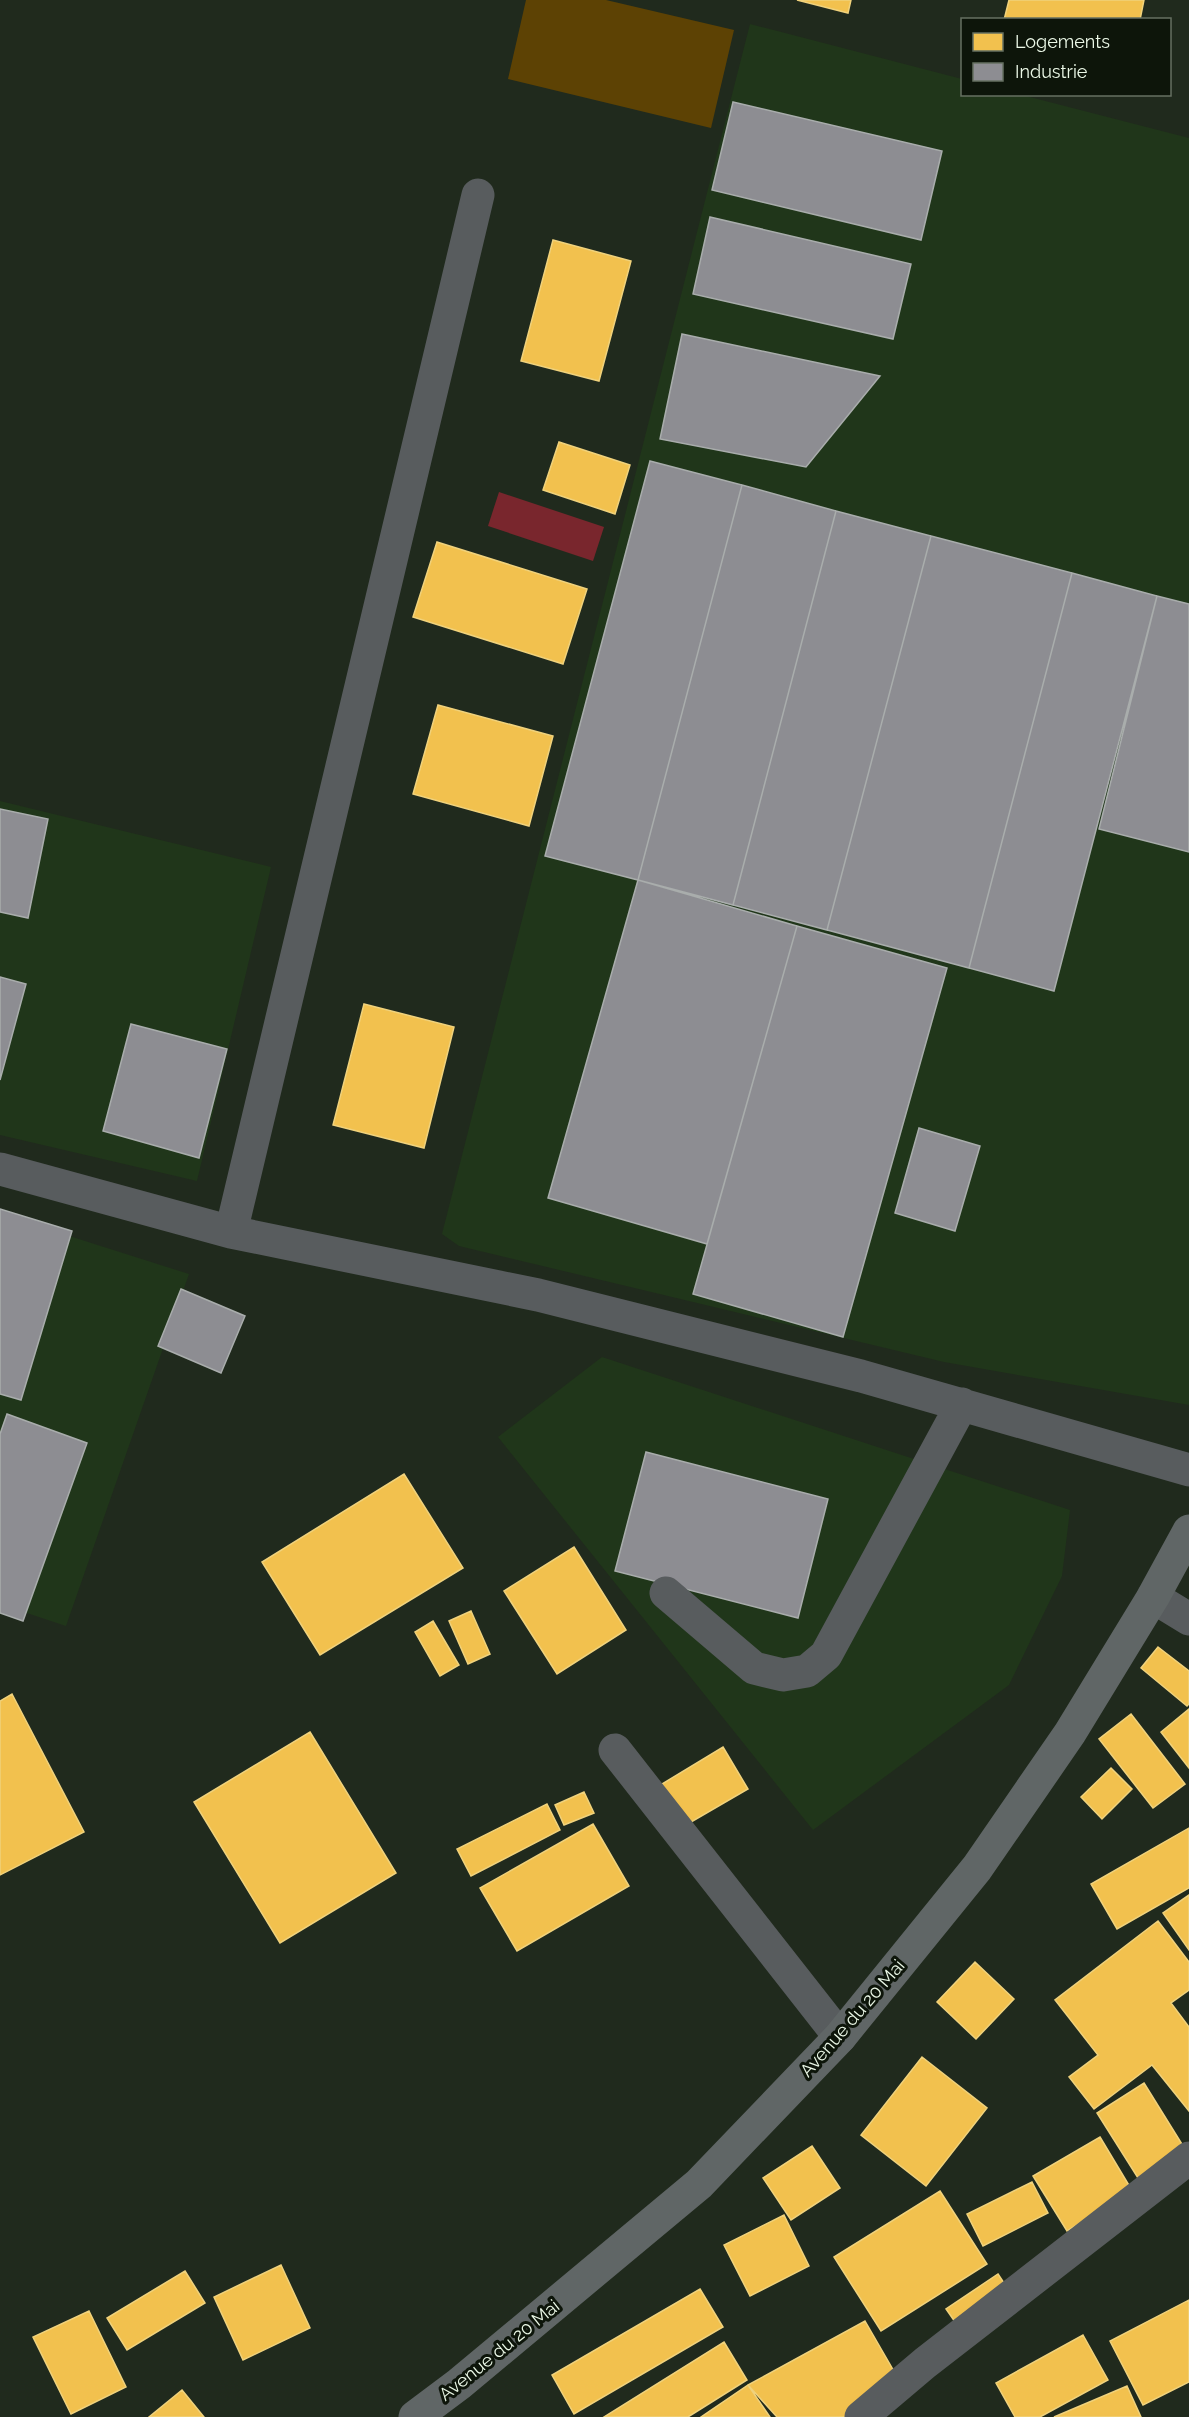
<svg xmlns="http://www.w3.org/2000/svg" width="1189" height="2417" font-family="Raleway,sans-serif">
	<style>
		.built { fill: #20361a }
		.green { fill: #5d4204 }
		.water { fill: #79262d }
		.homes { fill: #f2c14e; stroke: #f0d27c; stroke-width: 1.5 }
		.industry { fill: #8d8d92; stroke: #a9adac; stroke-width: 1.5 }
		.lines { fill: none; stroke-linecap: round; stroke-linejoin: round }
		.minor { stroke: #585c5e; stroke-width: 33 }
		.major { stroke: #606666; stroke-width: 33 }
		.labels { text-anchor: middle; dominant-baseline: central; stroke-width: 6; stroke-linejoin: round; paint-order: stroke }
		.street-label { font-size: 18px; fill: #ebf8e7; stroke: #0d150a }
	</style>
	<rect width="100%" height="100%" fill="#202a1d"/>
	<!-- built -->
	<path class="built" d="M750,24L962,79V94L1022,95L1189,138V1405L944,1362L459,1246L442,1234Z
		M0,801L271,867L197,1181L0,1135Z
		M0,1214L189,1274L66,1626L0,1604Z
		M602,1357L1070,1510L1062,1576L1009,1685L813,1830L498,1437Z"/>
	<!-- green -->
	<path class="green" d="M526,0H606L734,30L711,128L508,79Z"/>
	<!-- water -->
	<path class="water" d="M499,492L604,527L593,561L488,526Z"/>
	<!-- homes -->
	<path class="homes" d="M797,0H851L848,13Z
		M1009,0H1144L1140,20H1004Z
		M553,240L631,261L599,381L521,361Z
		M559,442L630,465L615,514L543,490Z
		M437,542L587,589L563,664L413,617Z
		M438,705L553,736L529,826L413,794Z
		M364,1004L454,1027L424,1148L333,1125Z
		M404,1474L463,1568L320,1655L262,1562Z
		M574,1547L626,1630L557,1674L504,1591Z
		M471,1611L490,1654L468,1664L449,1621Z
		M433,1621L459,1665L440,1676L415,1632Z
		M1158,1647L1189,1671V1704L1187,1706L1141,1668Z
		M12,1694L84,1832L0,1875V1701Z
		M1189,1709V1768L1161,1732Z
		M1131,1714L1185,1784L1153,1808L1099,1739Z
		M310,1732L396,1873L280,1943L194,1802Z
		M723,1747L748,1789L686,1825L662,1784Z
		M1111,1768L1132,1789L1102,1819L1081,1797Z
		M584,1792L594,1813L564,1825L555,1805Z
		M547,1804L560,1830L471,1876L457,1849Z
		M593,1824L629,1886L517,1951L480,1888Z
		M1189,1828V1888L1117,1929L1091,1884Z
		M1189,1895V1950L1163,1913Z
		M1158,1921L1189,1962V1990L1171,2003L1189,2027V2111L1152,2065L1094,2109L1069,2077L1098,2055L1055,2000Z
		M975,1962L1014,1999L976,2039L937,2002Z
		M922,2057L987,2108L926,2186L861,2135Z
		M1144,2083L1185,2149L1138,2178L1097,2113Z
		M1100,2137L1133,2192L1067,2231L1033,2176Z
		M812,2146L840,2188L791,2220L763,2178Z
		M1032,2182L1048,2213L983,2246L967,2214Z
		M940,2191L987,2264L881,2331L834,2257Z
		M784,2215L809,2266L750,2296L724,2245Z
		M281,2265L310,2328L243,2360L214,2297Z
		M185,2271L205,2303L127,2350L107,2318Z
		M998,2274L1014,2298L962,2332L946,2309Z
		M700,2289L723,2327L574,2414L552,2375Z
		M1189,2300V2382L1143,2405L1110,2341Z
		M89,2311L126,2387L71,2414L33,2337Z
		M865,2321L903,2387L848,2417H777L748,2385Z
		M1083,2335L1108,2380L1040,2417H1015L996,2383Z
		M724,2342L747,2380L688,2417H604Z
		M748,2385L770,2417H701Z
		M1127,2386L1141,2417H1054Z
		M182,2390L204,2417H149Z"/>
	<!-- industry -->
	<path class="industry" d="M733,102L942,151L921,240L712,190Z
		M710,217L911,264L893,339L693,294Z
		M682,334L880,376L806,467L660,439Z
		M650,461L742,485L638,880L545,856Z
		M742,485L836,511L733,905L638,880Z
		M836,511L931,536L827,930L733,905Z
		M931,536L1072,573L969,968L827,930Z
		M1072,573L1157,596L1054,991L969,968Z
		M1157,596L1189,604V852L1099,829Z
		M0,809L48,819L28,918L0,912Z
		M638,880L797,926L707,1244L548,1198Z
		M797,926L947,968L843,1337L693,1294Z
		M0,977L26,984L0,1080Z
		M131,1024L227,1049L199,1158L103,1131Z
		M919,1128L980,1146L955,1231L895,1213Z
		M0,1209L72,1231L21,1400L0,1394Z
		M181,1289L245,1316L221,1373L158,1346Z
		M7,1414L87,1443L23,1621L0,1613V1434Z
		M646,1452L828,1499L798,1618L615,1571Z"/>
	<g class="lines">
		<!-- minor -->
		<path class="minor" d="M0,1169L231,1232L538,1295L861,1376L1189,1470
			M231,1232L478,195
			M666,1593L754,1668L783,1675L807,1671L826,1655L962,1404
			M1153,1597L1189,1619
			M615,1750L840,2037
			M861,2417L925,2363L1189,2158"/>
		<!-- major -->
		<path class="major" d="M415,2417L459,2384L699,2184L840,2037L977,1868L1070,1733L1153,1597L1189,1531"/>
	</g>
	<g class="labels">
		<!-- street labels -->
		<g class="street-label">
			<text transform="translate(852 2018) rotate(-49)">Avenue du 20 Mai</text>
			<text transform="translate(499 2350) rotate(-39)">Avenue du 20 Mai</text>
		</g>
	</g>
	<!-- legend -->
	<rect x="961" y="18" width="210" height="78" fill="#0d150a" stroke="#667062" stroke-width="1.5"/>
	<rect x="973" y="33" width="30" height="18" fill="#f2c14e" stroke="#667062" stroke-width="1.5"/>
	<text x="1015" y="48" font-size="18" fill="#ebf8e7">Logements</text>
	<rect x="973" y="63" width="30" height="18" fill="#8d8d92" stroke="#667062" stroke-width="1.5"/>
	<text x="1015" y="78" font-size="18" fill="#ebf8e7">Industrie</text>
</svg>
